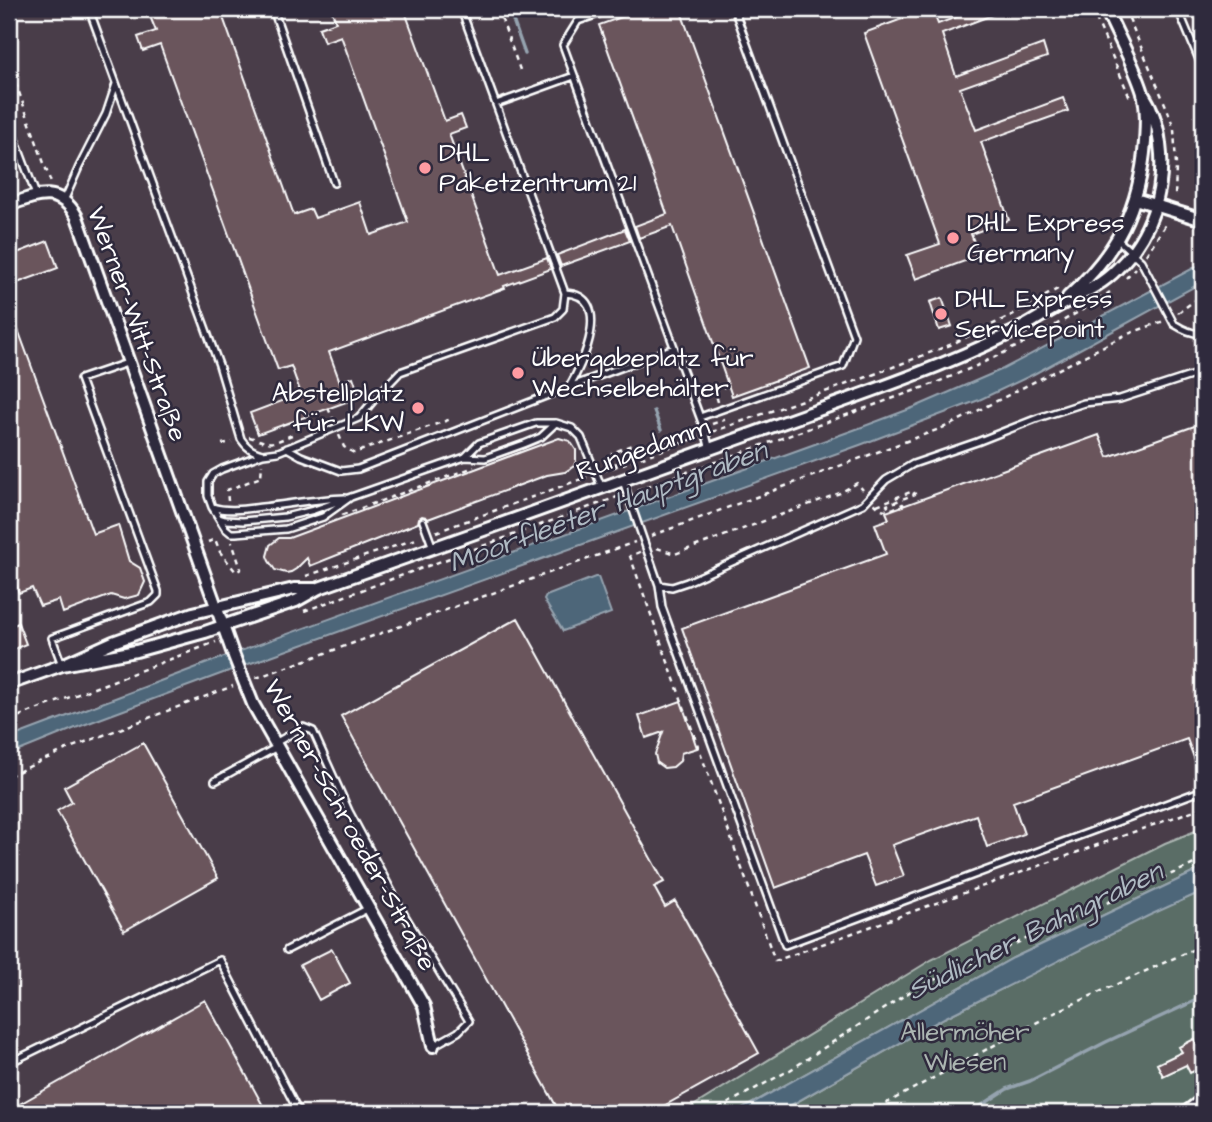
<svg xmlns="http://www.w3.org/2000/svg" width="1212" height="1122" font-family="'Architects Daughter',sans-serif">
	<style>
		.built { fill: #493c4a }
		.green { fill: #5a6d66; stroke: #acb6b2; stroke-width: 2 }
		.water { fill: #4e6679; stroke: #95a3af; stroke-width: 2 }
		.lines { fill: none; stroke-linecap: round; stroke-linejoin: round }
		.stream { stroke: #95a3af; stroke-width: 3.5 }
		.building { fill: #6b545c; stroke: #fff; stroke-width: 2 }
		.lane-casing { stroke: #fff; stroke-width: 10 }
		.street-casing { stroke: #fff; stroke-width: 16 }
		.path { stroke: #fff; stroke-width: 2.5; stroke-dasharray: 5 5; stroke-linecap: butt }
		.lane { stroke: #2f2a3d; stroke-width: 5 }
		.street { stroke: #2f2a3d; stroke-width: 10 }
		.poi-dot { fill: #ff9aa2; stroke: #2f2a3d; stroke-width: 2.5 }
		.labels { text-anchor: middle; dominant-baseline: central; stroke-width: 5; stroke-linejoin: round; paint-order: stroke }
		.poi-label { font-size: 26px; fill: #fff; stroke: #2f2a3d; text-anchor: start }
		.street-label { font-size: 26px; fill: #fff; stroke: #2f2a3d }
		.park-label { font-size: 26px; fill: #acb6b2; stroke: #2f2a3d }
		.water-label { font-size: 28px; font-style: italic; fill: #afbac3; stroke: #2f2a3d }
	</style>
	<rect width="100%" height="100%" fill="#3b3243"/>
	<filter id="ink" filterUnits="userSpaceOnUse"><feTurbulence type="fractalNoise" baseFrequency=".0143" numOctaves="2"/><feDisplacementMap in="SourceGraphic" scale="14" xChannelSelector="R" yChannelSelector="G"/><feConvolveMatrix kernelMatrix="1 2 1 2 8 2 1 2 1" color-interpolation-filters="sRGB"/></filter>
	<g filter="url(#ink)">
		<!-- built -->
		<path class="built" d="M9,9H1203V828L1165,843L932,960L682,1113H9Z"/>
		<!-- green -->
		<path class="green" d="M1203,828V868L1013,958L735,1113H682L931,960L1165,843Z
			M1203,891V1113H778L944,1018L1155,912Z"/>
		<!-- water -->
		<path class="water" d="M1203,263V282L1034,374L979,400L860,445L226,672L78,727L9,755V738L221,658L862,427L915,407L1003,369Z
			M595,577H598L611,613L563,631L544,600L546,596Z
			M1203,868V891L1148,916L944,1018L777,1113H735L1013,958Z"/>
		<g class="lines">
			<!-- stream -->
			<path class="stream" d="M509,9L525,54
				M654,411L661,430
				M970,1113L1007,1089L1030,1081L1106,1042L1203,997"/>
		</g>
		<!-- building -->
		<path class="building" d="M147,9H220L294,215L311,209L315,218L360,202L371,235L408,222L341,36L324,42L319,28L336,22L331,9H404L445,121L461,115L466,128L449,134L500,275L547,258L551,269L504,286L505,288L329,352L340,382L353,377L360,397L258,434L250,413L301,394L291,366L278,370L160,45L143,51L138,37L156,31Z
			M644,9H680L810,368L732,396L672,226L639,238L635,226L667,214L599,25Z
			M929,9H932L938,24L978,9H1008L942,34L956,76L1043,44L1047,57L960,88L976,130L1063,98L1068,111L981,142L1009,220L971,234L976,247L973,248L976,257L916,279L907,255L940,244L864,33Z
			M625,229L630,241L561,266L557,255Z
			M48,241L58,268L9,286V256Z
			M942,298L952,326L939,330L930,302Z
			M9,305L93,534L118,525L129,561L140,568L145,582L139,595L124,599L111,595L63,613L59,600L40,606L32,588L19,593L9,565Z
			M1203,423V778L1202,779L1187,739L1013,802L1024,834L987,847L976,815L892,845L904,876L876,886L864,855L775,888L682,628L886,554L875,524L889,519L886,512L1099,435L1108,457Z
			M559,438L570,441L576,450V461L574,466L565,472L547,475L428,519L426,517L422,516L419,518L418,523L310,566L307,558L296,569L291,572L286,573L275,570L269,561L267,556L270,545L279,538H289Z
			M518,618L664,882L654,887L665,907L675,901L759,1053L651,1113H560L341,716Z
			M18,623L26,644L9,651V627Z
			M681,701L697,748L681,753L680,761L673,767L664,768L657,763L655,754L663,732L646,738L639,716Z
			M143,743L218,878L124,931L57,811L72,802L64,787Z
			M332,949L350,983L319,1000L300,965Z
			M205,1000L267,1113H9V1110Z
			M1194,1039L1203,1057V1084L1196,1070L1190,1073L1186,1065L1163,1076L1157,1064L1182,1052L1179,1047Z"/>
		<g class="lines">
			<defs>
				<path id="lane" d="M89,9L219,365L241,439C247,448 252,451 262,454
					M273,9L334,183
					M613,9L578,21L563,45L705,431L710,450
					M1178,9L1203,69
					M496,104L574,76
					M9,123L36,195
					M64,201L79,167L106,114L116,84
					M1117,239L1141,261L1174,324C1182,329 1194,335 1203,333
					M569,387L674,348
					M700,417L843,366L854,336L734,9
					M287,448L301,456L341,471L358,469L569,387C583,364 614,295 565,293
					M465,457L479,443L536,423H556L572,428L581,437L602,488
					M623,481L659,585L662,607L785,945L1203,790
					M351,497L323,517L286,529L236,533H231L225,528L212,507L208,496V482L213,474L222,469L263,454L278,452L359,418L378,395L400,372L555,317L563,309L565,293L461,9
					M212,507C228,512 245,509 262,507C290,504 317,499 345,498
					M219,518L225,520L243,521L285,517L314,510L465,457L485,458L524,444L541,437L556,423
					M423,521L433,548
					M659,585L672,587L687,582L863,504L886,480L913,464L977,442L1038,418L1084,403L1120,399L1203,372
					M62,665L52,638L151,602L158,595V591L80,379L130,362
					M275,743L303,727L313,731L349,811L404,914L469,1021L458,1032L433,1046
					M215,781L277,747
					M287,950L369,908
					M9,1063L220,960L299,1113"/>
				<path id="street" d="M1135,199L1203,220
					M9,205C37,195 59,185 77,217L232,651L253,704L424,1006L433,1046
					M1068,297C1117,253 1140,208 1145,142C1146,126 1147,109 1143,93C1134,64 1118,37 1106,9
					M62,665L136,651L205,632L296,601L319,588C482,531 645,473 807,414C875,390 944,366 1009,334C1025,327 1039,317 1055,308C1076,296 1100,287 1117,269C1151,236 1166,190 1160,144C1158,126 1153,109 1143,94
					M9,684L62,665L113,642L193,613L294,589H315
					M1185,1113L1203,1099"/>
			</defs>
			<!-- lane casing -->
			<use href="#lane" class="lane-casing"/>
			<!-- street casing -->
			<use href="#street" class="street-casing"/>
			<!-- path -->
			<path class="path" d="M498,9L520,70
				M1092,9L1131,100
				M1125,9L1168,111L1174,129L1176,165L1175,199
				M9,64L51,183
				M1146,255L1167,222
				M1126,278L1135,268
				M1178,313L1203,294
				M718,402L715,391L729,385
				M328,408L333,419L331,420
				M712,424L724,420L723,418
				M712,432L867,377L950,345L1012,315L1061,287
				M339,435L344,447L354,453L451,419
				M249,437C256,438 265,444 274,442C280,441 286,437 292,435
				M222,444L232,442
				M617,467L612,453L634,444L644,450L696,430
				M603,471L699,437
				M637,490L933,384L976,366L1020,345L1084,309L1110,292
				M228,501L227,490L261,477L262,464
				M874,503C885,515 891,509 903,504L904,506
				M877,505L913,491L915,494L887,505L889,509
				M342,515L474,467
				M436,532L587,477
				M651,536L950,425L1125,335L1164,321
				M208,542L215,539L220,552L236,572L241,569L232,542
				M657,548L675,554L840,493L857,483L863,490
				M640,552L630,556L775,961L1203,807
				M306,576L419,538
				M304,611L620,496
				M256,678L635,542
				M9,720L216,642
				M9,776L67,749L233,686
				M710,1113L790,1070L914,989L1203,860
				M868,1113L1060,1010L1203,945"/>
			<!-- lane -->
			<use href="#lane" class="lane"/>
			<!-- street -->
			<use href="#street" class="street"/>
		</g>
	</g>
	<!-- markers -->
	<g class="poi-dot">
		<circle cx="425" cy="168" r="7"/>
		<circle cx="953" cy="238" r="7"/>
		<circle cx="941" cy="314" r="7"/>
		<circle cx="518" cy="373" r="7"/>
		<circle cx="418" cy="408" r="7"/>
	</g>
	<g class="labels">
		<!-- poi labels -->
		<g class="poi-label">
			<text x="439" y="153">DHL<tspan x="439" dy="30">Paketzentrum 21</tspan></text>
			<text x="967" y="223">DHL Express<tspan x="967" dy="30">Germany</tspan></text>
			<text x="955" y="299">DHL Express<tspan x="955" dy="30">Servicepoint</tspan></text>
			<text x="532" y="358">Übergabeplatz für<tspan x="532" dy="30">Wechselbehälter</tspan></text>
			<text x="404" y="393" text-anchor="end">Abstellplatz<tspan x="404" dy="30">für LKW</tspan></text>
		</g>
		<!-- street labels -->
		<g class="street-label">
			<text transform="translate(137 324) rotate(70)">Werner-Witt-Straße</text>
			<text transform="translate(643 449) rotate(-20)">Rungedamm</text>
			<text transform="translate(350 825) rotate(61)">Werner-Schroeder-Straße</text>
		</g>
		<!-- park labels -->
		<g class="park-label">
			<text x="965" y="1032">Allermöher<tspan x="965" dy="30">Wiesen</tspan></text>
		</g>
		<!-- water labels -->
		<g class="water-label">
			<text transform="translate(608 507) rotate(-20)">Moorfleeter Hauptgraben</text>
			<text transform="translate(1035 931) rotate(-26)">Südlicher Bahngraben</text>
		</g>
	</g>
	<!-- margin -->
	<rect width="1212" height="1122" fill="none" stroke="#2f2a3d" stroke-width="35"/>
	<rect x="18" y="18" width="1177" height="1087" fill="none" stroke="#fff" stroke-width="2.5" filter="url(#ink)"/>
</svg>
